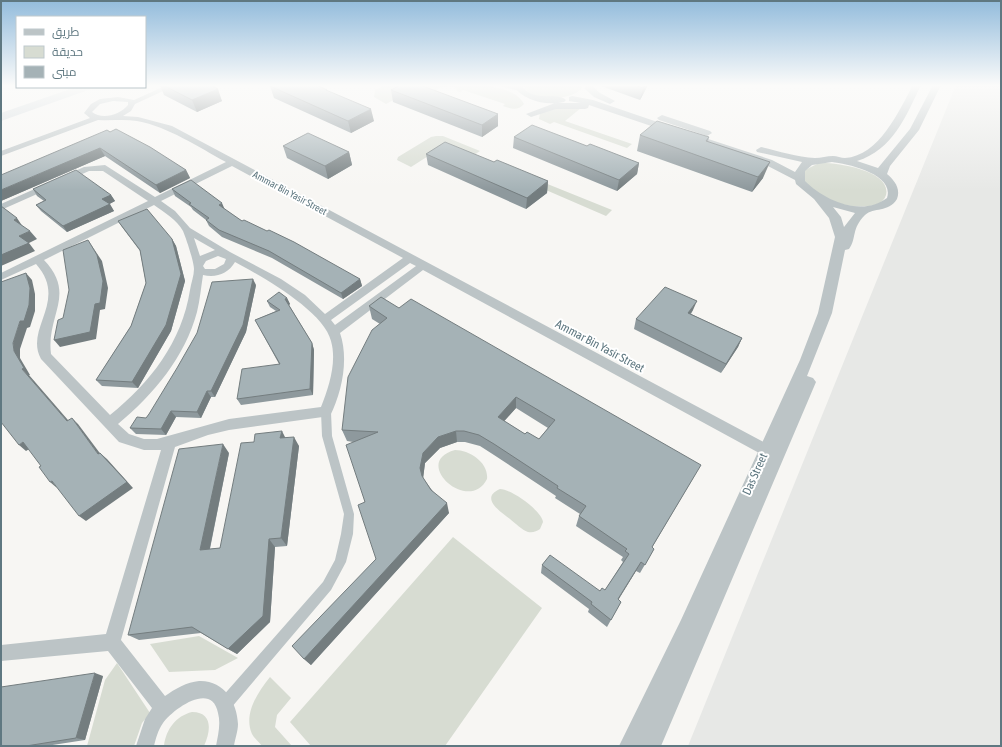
<svg xmlns="http://www.w3.org/2000/svg" width="1002" height="747" font-family="'Asap Condensed',Cairo,sans-serif">
	<style>
		.built { fill: #e7e8e6 }
		.green { fill: #d7dcd2 }
		.lines { fill: none; stroke-linecap: round; stroke-linejoin: round }
		.pedestrian { fill: #bcc4c6; fill-rule: evenodd }
		.minor { fill: #bcc4c6; fill-rule: evenodd }
		.tertiary { fill: #bcc4c6; fill-rule: evenodd }
		.trunk { fill: #d2d9dc; fill-rule: evenodd }
		.wall { fill: #8e999d; fill-rule: evenodd }
		.shaded-wall { fill: #747d7f }
		.building { fill: #a5b2b6; stroke: #747d7f; fill-rule: evenodd }
		.labels { text-anchor: middle; dominant-baseline: central; stroke-width: 4; stroke-linejoin: round; paint-order: stroke }
		.far-street-label { font-size: 10px; fill: #5f7881; stroke: #fff }
		.street-label { font-size: 12px; fill: #5f7881; stroke: #fff }
	</style>
	<rect width="100%" height="100%" fill="#f7f6f3"/>
	<!-- built -->
	<path class="built" d="M956,85H1001V746H688Z"/>
	<!-- green -->
	<path class="green" d="M392,85L419,86L386,104L374,97L375,90L383,86Z
		M423,85C448,85 512,79 524,104C518,111 511,109 503,106L505,104L463,90L460,92L457,91L456,88L449,86L439,88L436,92H410Z
		M523,85H582V88C572,101 530,103 523,85Z
		M558,108H581L565,121L632,144L627,148L554,122L550,124L539,119L540,113Z
		M436,136H443L480,151L474,155L447,144L411,167L397,160L398,157L431,137Z
		M819,163C835,162 892,170 886,195C881,213 841,206 829,200C820,196 812,188 804,182L803,175L805,170Z
		M545,183L612,210L606,216L539,187Z
		M455,450C470,450 489,463 487,479C469,515 410,462 455,450Z
		M500,489C511,489 542,511 543,522L540,529C537,531 533,533 528,532C522,530 515,523 510,519C501,512 479,498 500,489Z
		M453,537L542,608L445,746H311L290,722Z
		M199,636L238,658L215,670L169,672L150,644Z
		M117,663L150,713L142,723L134,746H87L105,680Z
		M270,677L291,698L277,715L275,727L292,746H262C259,742 254,738 252,734C243,714 258,692 270,677Z
		M192,712C213,712 211,731 204,746H164C166,729 176,716 192,712Z"/>
	<g class="lines">
		<!-- pedestrian -->
		<path class="pedestrian" d="M326,408L329,409L331,412L332,436L354,514L353,534L346,562L331,590L231,708L226,710L221,708L219,703L221,698L323,582L335,560L341,534L344,514L322,436L321,412L323,409Z"/>
		<!-- minor -->
		<path class="minor" d="M167,85H176L135,104L131,111L123,116L138,117L172,126L771,446L773,450L771,454L766,456L761,454L423,270L340,333C349,359 342,392 330,416L229,430L208,435L175,447L121,640L165,696C175,689 187,682 199,681C224,680 237,702 238,724C238,731 235,739 234,746H216C218,735 221,724 218,713C212,681 173,709 163,723C158,730 156,738 154,746H136L145,719L152,708L108,651L1,661V645L106,634L161,450H144L119,442L41,359C24,328 69,301 36,264L1,280V273L148,201L103,171H89L1,210V204L84,167L105,165L155,197L226,162C198,147 169,127 137,121C124,119 111,121 98,120L1,156V151L90,118L84,113L91,104L100,99L118,97L134,100ZM113,101L128,102V105C120,115 102,120 92,112L100,104ZM232,166L403,258L325,314L305,295L281,279L230,252L190,228L175,211L161,201ZM154,205C164,212 177,220 183,231C186,238 194,262 194,269C194,276 191,283 190,290C182,342 150,383 110,415L51,354C46,315 77,295 44,260ZM194,238L215,250L200,256ZM218,256L226,259L224,264L215,269H205L203,266L206,261ZM235,262C261,276 324,311 331,341C337,362 329,387 321,407L229,419L157,439H144L129,434L118,424C154,394 185,357 197,312C200,300 201,287 203,275C216,278 228,274 235,262ZM410,263L416,266L335,325L331,320Z
			M497,85H511L523,89L519,91Z"/>
		<!-- tertiary -->
		<path class="tertiary" d="M513,85H521C534,104 557,91 566,100L564,102C546,106 523,101 513,85Z
			M585,85H591L600,93L615,101L610,104L594,97L585,89Z
			M913,85H921C906,116 893,150 857,161L878,168L910,129L933,85H941L919,130L890,166L887,174C894,180 901,188 897,199C888,213 874,207 865,215C851,229 857,238 849,249L845,250L832,313L807,376L813,378L816,382L661,746H619L681,620L800,360L818,313L835,237L829,218L814,199L796,184L795,180L764,164L690,139L688,137L693,134L696,135L772,160L795,172L802,162L757,152L756,150L761,147C778,151 797,157 815,158C821,158 827,156 833,156C837,156 841,158 845,158C879,156 899,111 913,85ZM832,162C848,164 895,174 887,198C862,217 825,201 805,181V171L812,165ZM833,207L855,213L844,227L841,217Z
			M572,96L593,100L675,128L677,130L675,132H669L589,105L588,108L585,109H556L531,117L526,114L555,103H581L569,101V97Z
			M662,115L710,131L712,133L707,136L659,120L657,118Z"/>
		<!-- trunk -->
		<path class="trunk" d="M76,87H93L91,89L1,121V113Z"/>
	</g>
	<!-- wall -->
	<path class="wall" d="M160,85H210L222,101L197,112L164,95Z
		M601,85H648L640,100L601,86Z
		M270,86L327,90L328,91L374,121L351,133L274,98Z
		M391,90L498,114V126L482,137L393,102Z
		M107,130L186,170L190,178L160,193L105,156L1,201Z
		M640,135L709,137L708,141L763,178L752,192L637,151Z
		M514,137L587,146L639,163L637,174L617,191L513,148Z
		M283,146L349,152L352,165L328,179L287,158Z
		M426,154L494,162L548,181L547,193L526,209L428,165Z
		M33,189L111,195L115,201L109,204L114,211L67,232L41,211L36,205L44,201L37,196Z
		M172,189L225,210L242,221L360,279L362,286L343,299L272,258L222,237L209,226L206,220L193,210L191,207L175,196Z
		M118,221L172,239L176,246L185,281L171,331L138,388L102,386L96,380L131,326L146,283L140,251L122,227Z
		M256,285L246,332L215,397H211L201,418L176,417L166,435L136,434L130,428L146,418Z
		M287,298L290,304L289,305L312,343L314,350L313,395L241,405L237,399L279,364L255,320L276,311L270,307L267,301Z
		M369,306L695,475L652,547L654,549L640,573L636,571L618,599L621,602L607,627L588,612L589,609L541,573L542,565L600,591L605,590L623,562L621,560L623,557L576,526L579,516L580,514L555,498L556,496L494,455L480,446L465,442H457L440,448L425,463L423,478L449,513L311,665L304,659L376,559L353,442L347,441L342,430L380,324L372,319ZM516,408L548,428L539,439L525,434L504,421Z
		M693,310L691,314L742,338L738,347L721,373L634,329L636,319Z
		M285,438L299,446L287,546L275,547L270,622L237,654L201,633L139,640L128,635L229,453L210,549L220,548Z
		M103,676L85,740L46,746H1Z"/>
	<!-- shaded-wall -->
	<path class="shaded-wall" d="M644,85H648L640,100L643,88Z
		M218,89L222,101L197,112L192,100Z
		M371,109L374,121L351,133L348,121Z
		M498,114V126L482,137V125Z
		M100,148L105,156L1,201V190Z
		M349,152L352,165L328,179L325,166Z
		M770,162L763,178L752,192L758,177Z
		M639,163L637,174L617,191L619,180Z
		M186,170L190,178L160,193L156,185Z
		M548,181L547,193L526,209L527,198Z
		M111,195L115,201L106,206L102,199Z
		M222,203L225,210L219,205Z
		M110,204L114,211L67,232L63,226Z
		M17,218L23,227L14,220Z
		M30,231L37,239L27,244L29,243L35,251L1,266V255L19,236Z
		M172,239L176,246L185,281L171,331L138,388L132,382Z
		M88,240L102,261L108,288L105,309L100,310L96,339L60,347L54,340L97,255Z
		M26,273L32,280L35,294V311L30,327L27,328L20,349V358L30,375H29L74,427L67,421L22,369L14,351L13,343L20,321Z
		M253,279L256,285L246,332L215,397L211,391Z
		M360,279L362,286L343,299L341,293Z
		M287,298L290,304L288,306L285,299Z
		M697,301L693,310L684,322L688,313Z
		M742,338L738,347L721,373L726,364Z
		M312,343L314,350L313,395L310,389Z
		M207,391L211,397L201,418L197,412Z
		M516,397V408L498,428V417Z
		M171,411L176,417L166,435L161,429Z
		M72,418L78,424L105,460L98,454Z
		M282,431L287,441L280,438Z
		M456,431L457,442L440,448L425,463L423,479L420,468L423,453L438,437Z
		M294,437L299,446L287,546L281,538Z
		M23,442L31,448L26,451L19,445Z
		M223,444L229,453L208,557L200,550Z
		M100,453L107,459L133,488L86,521L79,516Z
		M701,465L695,475L647,556L652,547Z
		M52,481L57,488L50,482Z
		M447,503L449,513L311,665L304,659Z
		M269,539L275,547L270,622L237,654L228,649Z
		M641,562L636,571L614,607L618,599Z
		M95,673L103,676L85,740L76,738Z"/>
	<!-- building -->
	<path class="building" d="M163,85H210L218,89L192,100Z
		M273,85H317L327,90H326L371,109L348,121L270,86Z
		M400,85H420L498,114L482,125L391,90Z
		M634,85H644L643,88Z
		M657,121L709,137L706,141L770,162L758,177L640,135Z
		M532,125L587,146L590,144L639,163L619,180L514,137Z
		M116,129L150,147L186,170L156,185L100,148L1,190V175L107,130L110,132Z
		M308,133L349,152L325,166L283,146Z
		M445,142L494,162L497,160L548,181L527,198L426,154Z
		M76,170L111,195L102,199L110,204L63,226L36,205L46,200L33,189Z
		M191,180L222,203L219,205L242,221L244,220L267,231L269,230L294,242L360,279L341,293L269,251L219,230L206,220L209,218L189,204L191,203L172,189Z
		M1,206L17,218L14,220L30,231L19,236L29,243L1,255Z
		M147,209L172,239L181,274L166,325L132,382L96,380L131,326L146,283L140,250L118,221Z
		M88,240L97,255L103,281L100,303L95,304L90,332L54,340L58,320L63,318L69,290L63,250Z
		M26,273L30,288L29,305L24,321H20L13,343L14,351L24,368L22,369L67,421L72,418L98,454L100,453L127,482L79,516L52,481L50,482L39,467L41,466L23,442L19,445L1,422V282Z
		M253,279L243,325L211,391H207L197,412L171,411L161,429L130,428L137,417L146,418L149,414L177,368L197,333L212,282Z
		M665,287L697,301L688,313L742,338L726,364L636,319Z
		M279,292L287,298L285,299L312,343L310,389L237,399L242,369L280,364L255,320L280,310L267,301Z
		M381,297L399,308L411,299L701,465L652,547L654,549L645,565L641,562L618,599L621,602L611,620L591,604L592,602L542,565L550,555L600,591L602,588L605,590L629,554L625,551L627,549L579,516L586,506L557,488L558,486L494,444L479,435L464,431H456L438,437L423,453L420,468L422,476L431,490L447,503L304,659L292,646L376,559L358,505L365,502L346,445L378,432L342,430L348,377L372,330L387,318L369,306ZM516,397L555,420L539,439L527,432L525,434L498,417Z
		M282,431L280,438L294,437L281,538L269,539L263,616L228,649L192,627L128,635L179,449L223,444L200,550L220,548L241,443L254,442L255,434Z
		M95,673L76,738L26,746H1V687Z"/>
	<!-- sky -->
	<linearGradient id="sky" x2="0" y2="1"><stop stop-color="#93bcdc"/><stop offset="0.45" stop-color="#fbfbfa"/><stop offset="1" stop-color="#fbfbfa" stop-opacity="0"/></linearGradient>
	<rect width="1002" height="190" fill="url(#sky)"/>
	<g class="labels">
		<!-- far-street labels -->
		<g class="far-street-label">
			<text transform="translate(290 193) rotate(28)">Ammar Bin Yasir Street</text>
		</g>
		<!-- street labels -->
		<g class="street-label">
			<text transform="translate(600 346) rotate(28)">Ammar Bin Yasir Street</text>
			<text transform="translate(755 474) rotate(-66)">Das Street</text>
		</g>
	</g>
	<!-- border -->
	<rect width="1002" height="747" fill="none" stroke="#5f7881" stroke-width="4"/>
	<!-- legend -->
	<rect x="16" y="16" width="130" height="72" fill="#ffffff" stroke="#bfc9cd"/>
	<rect x="24" y="29" width="20" height="6" fill="#bcc4c6" stroke="#bfc9cd"/>
	<text x="52" y="36" font-size="12" fill="#5f7881">طريق</text>
	<rect x="24" y="46" width="20" height="12" fill="#d7dcd2" stroke="#bfc9cd"/>
	<text x="52" y="56" font-size="12" fill="#5f7881">حديقة</text>
	<rect x="24" y="66" width="20" height="12" fill="#a5b2b6" stroke="#bfc9cd"/>
	<text x="52" y="76" font-size="12" fill="#5f7881">مبنى</text>
</svg>
